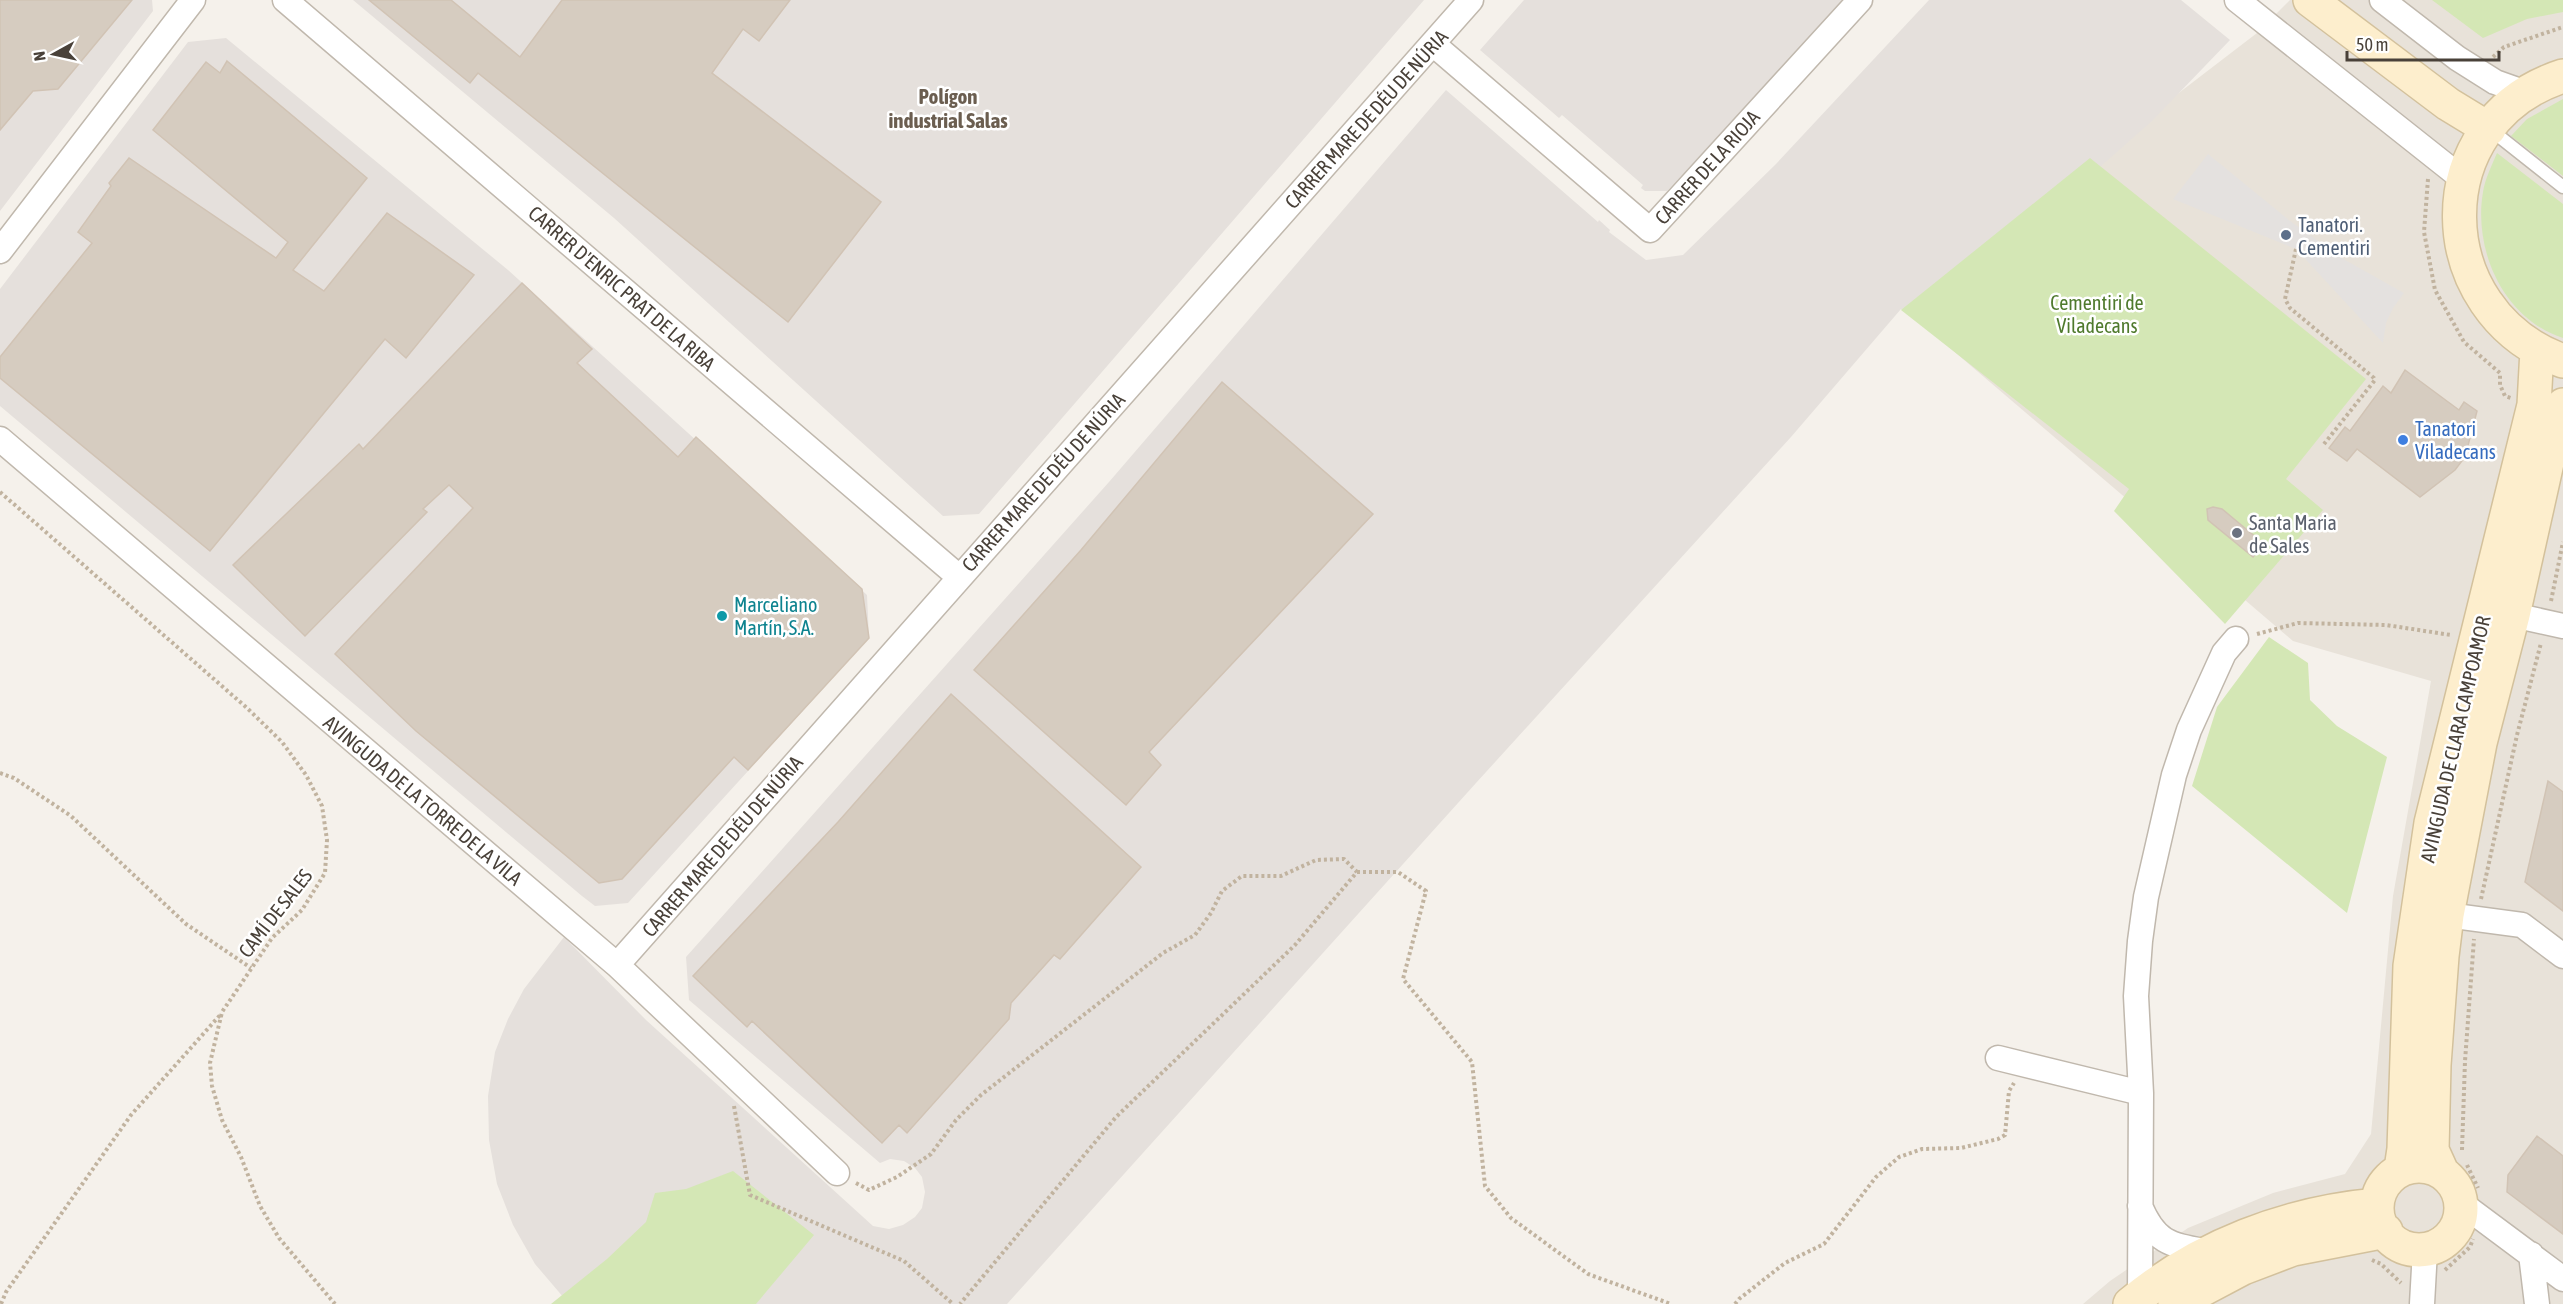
<svg xmlns="http://www.w3.org/2000/svg" width="2563" height="1304" font-family="'Asap Condensed',sans-serif">
	<style>
		.residential { fill: #e8e2d9 }
		.industrial { fill: #e5e0dc }
		.green { fill: #d4e7b5 }
		.parking { fill: #e4e1df }
		.building { fill: #d6ccc0; stroke: #d1c3b4; stroke-width: 1.5 }
		.lines { fill: none; stroke-linecap: round; stroke-linejoin: round }
		.lane-casing { stroke: #c0b8ad; stroke-width: 15 }
		.street-casing { stroke: #c0b8ad; stroke-width: 27 }
		.secondary-casing { stroke: #d3c19c; stroke-width: 36 }
		.path { stroke: #c1b39f; stroke-width: 4; stroke-dasharray: 3 3; stroke-linecap: butt }
		.lane { stroke: #fff; stroke-width: 12 }
		.street { stroke: #fff; stroke-width: 24 }
		.secondary { stroke: #fdeecd; stroke-width: 33 }
		.service-dot { fill: #5c6f8a; stroke: #fff; stroke-width: 2 }
		.shop-dot { fill: #3f7fe0; stroke: #fff; stroke-width: 2 }
		.worship-dot { fill: #6b7280; stroke: #fff; stroke-width: 2 }
		.culture-dot { fill: #0f9aa8; stroke: #fff; stroke-width: 2 }
		.labels { text-anchor: middle; dominant-baseline: central; stroke-width: 5; stroke-linejoin: round; paint-order: stroke }
		.street-label { font-size: 20px; fill: #494139; stroke: #fff }
		.service-label { font-size: 20px; fill: #4e5e75; stroke: #fff; text-anchor: start }
		.park-label { font-size: 20px; fill: #4f7a2d; stroke: #fff }
		.shop-label { font-size: 20px; fill: #366cbe; stroke: #fff; text-anchor: start }
		.worship-label { font-size: 20px; fill: #5b616d; stroke: #fff; text-anchor: start }
		.culture-label { font-size: 20px; fill: #0d838f; stroke: #fff; text-anchor: start }
		.neighbourhood-label { font-size: 21px; font-weight: bold; fill: #6b5e50; stroke: #fff }
	</style>
	<rect width="100%" height="100%" fill="#f5f1eb"/>
	<!-- residential -->
	<path class="residential" d="M2290,0H2563V1304H2083L2110,1281L2188,1228L2273,1193L2345,1174L2371,1134L2393,896L2431,681L2293,641L1901,306L2257,33Z"/>
	<!-- industrial -->
	<path class="industrial" d="M0,0H152L153,11L0,211Z
		M353,0H1424L979,514L943,516L614,218Z
		M1524,0H1846L1667,191H1645L1641,188L1643,185L1562,115L1559,118L1480,50Z
		M1929,0H2181L2230,40L2152,121L2074,190L1908,314L1901,309L1791,437L1476,783L1007,1304H571L564,1298L535,1264L513,1225L497,1184L489,1140L488,1096L495,1052L508,1019L524,989L564,937L646,1020L873,1226L889,1229L903,1225L915,1217L922,1208L925,1192L922,1177L915,1168L904,1161L890,1159L880,1163L689,1000L686,957L1109,482L1446,90L1598,222L1599,220L1610,230L1609,232L1646,260L1683,255L1776,164Z
		M226,38L508,270L867,595L869,638L628,903L595,906L582,896L0,406V289L188,42Z"/>
	<!-- green -->
	<path class="green" d="M2432,0H2563V12L2527,19L2483,38Z
		M2563,99V176L2511,136L2527,119Z
		M2497,153L2563,204V338C2504,319 2473,251 2483,192C2485,179 2492,165 2497,153Z
		M2090,158L2366,379L2286,479L2323,510L2225,624L2114,511L2129,489L1901,310Z
		M2269,637L2308,663L2310,700L2337,726L2387,757L2347,913L2192,786L2217,707Z
		M733,1171L814,1235L756,1304H551L607,1259L646,1222L655,1193L686,1189Z"/>
	<!-- parking -->
	<path class="parking" d="M2208,154L2290,221L2345,260L2404,293L2393,308L2386,323L2383,343L2296,249L2173,199Z"/>
	<!-- building -->
	<path class="building" d="M0,0H132L58,89L33,91L0,130Z
		M369,0H451L520,57L562,0H790L759,41L743,29L712,73L881,202L788,322L478,73L470,83Z
		M227,61L367,178L293,270L324,291L387,213L474,275L406,358L385,339L210,551L0,378V357L92,243L78,232L111,186L109,183L129,158L276,258L288,242L153,130L206,62L220,73Z
		M522,283L592,349L577,363L678,457L696,437L862,589L869,638L748,770L734,757L622,879L599,883L416,731L335,654L473,508L449,485L423,509L427,512L305,636L233,565L359,444L363,449Z
		M2405,370L2459,410L2464,402L2477,411L2465,457L2455,470L2420,497L2357,449L2347,461L2329,448L2345,427L2350,431L2383,386L2391,393Z
		M1222,382L1373,514L1149,752L1161,765L1126,805L974,670L1081,550Z
		M2213,507L2222,509L2264,544L2253,557L2208,520L2207,509Z
		M951,694L1141,867L1060,959L1054,955L1011,1003L1009,1019L907,1133L899,1125L882,1143L752,1021L747,1027L693,976L838,822Z
		M2548,781L2563,792V911L2525,882Z
		M2537,1136L2563,1156V1234L2507,1192L2508,1175Z"/>
	<g class="lines">
		<defs>
			<path id="lane" d="M2491,130L2563,187"/>
			<path id="street" d="M285,0L959,577
				M2237,0L2464,180
				M2382,0L2457,58L2495,82L2526,93
				M1433,44L1650,230L1860,0
				M0,251L193,0
				M0,439L617,965L837,1173
				M2513,615L2563,626
				M2447,915L2522,925L2563,956
				M617,965L1471,0
				M1998,1058L2141,1093
				M2461,1203L2563,1279
				M2140,1206C2156,1244 2171,1245 2209,1252
				M2531,1254L2537,1304
				M2140,1296L2141,1093L2136,996L2140,941L2146,897L2174,775L2189,730L2224,653L2236,639
				M2422,1304L2425,1250"/>
			<path id="secondary" d="M2310,0L2448,104L2489,129
				M2563,76C2423,121 2427,312 2563,361
				M2377 1208a42 42 0 1 1 84 0a42 42 0 1 1-84 0Z
				M2401,1169L2404,1149L2410,966L2431,823L2534,405L2537,350
				M2442,1172L2432,1150L2434,1065L2442,956L2447,915L2480,743L2513,615L2557,418L2563,405
				M2130,1304C2199,1246 2287,1213 2377,1205
				M2175,1304L2243,1268L2293,1249L2386,1231"/>
		</defs>
		<!-- lane casing -->
		<use href="#lane" class="lane-casing"/>
		<!-- street casing -->
		<use href="#street" class="street-casing"/>
		<!-- secondary casing -->
		<use href="#secondary" class="secondary-casing"/>
		<!-- path -->
		<path class="path" d="M2493,57L2504,47L2563,27
			M2428,179L2424,232L2435,290L2464,342L2500,373V385L2505,396L2511,398
			M2296,249L2285,299L2290,308L2374,378L2375,380L2324,444
			M0,492L247,708L282,742L306,775L322,806L327,840L325,873L302,910L272,938L222,1012L210,1063L212,1086L222,1120L241,1157L260,1206L279,1238L335,1304
			M2551,601L2563,542
			M2257,634L2298,623L2386,625L2451,635
			M0,773L14,778L71,816L186,924L251,968
			M1357,872H1398L1426,891L1403,979L1472,1062L1485,1186L1511,1218L1588,1274L1671,1304
			M2481,899L2517,735L2541,643
			M734,1106L750,1195L904,1261L953,1304
			M2462,1150L2465,1061L2474,939
			M2467,1165L2478,1188
			M856,1183L869,1190L897,1177L931,1154L956,1120L981,1095L1163,953L1195,935L1211,913L1222,891L1242,876H1281L1316,860L1344,859L1357,872L1295,945L1116,1117L960,1304
			M2372,1260L2381,1264L2401,1283
			M2445,1270L2470,1247L2473,1239
			M1,1304L6,1292L131,1115L221,1014
			M1735,1304L1739,1299L1785,1263L1824,1244L1876,1177L1899,1157L1922,1149L1961,1148L1998,1139L2005,1135L2009,1091L2014,1083"/>
		<!-- lane -->
		<use href="#lane" class="lane"/>
		<!-- street -->
		<use href="#street" class="street"/>
		<!-- secondary -->
		<use href="#secondary" class="secondary"/>
	</g>
	<!-- markers -->
	<circle class="service-dot" cx="2286" cy="235" r="6"/>
	<circle class="shop-dot" cx="2403" cy="440" r="6"/>
	<circle class="worship-dot" cx="2237" cy="533" r="6"/>
	<circle class="culture-dot" cx="722" cy="616" r="6"/>
	<g class="labels">
		<!-- street labels -->
		<g class="street-label">
			<text transform="translate(1366 119) rotate(-48)">CARRER MARE DE DÉU DE NÚRIA</text>
			<text transform="translate(1707 167) rotate(-48)">CARRER DE LA RIOJA</text>
			<text transform="translate(622 288) rotate(41)">CARRER D'ENRIC PRAT DE LA RIBA</text>
			<text transform="translate(1043 482) rotate(-48)">CARRER MARE DE DÉU DE NÚRIA</text>
			<text transform="translate(2455 739) rotate(-77)">AVINGUDA DE CLARA CAMPOAMOR</text>
			<text transform="translate(423 800) rotate(40)">AVINGUDA DE LA TORRE DE LA VILA</text>
			<text transform="translate(722 846) rotate(-49)">CARRER MARE DE DÉU DE NÚRIA</text>
			<text transform="translate(275 913) rotate(-52)">CAMÍ DE SALES</text>
		</g>
		<!-- service labels -->
		<g class="service-label">
			<text x="2298" y="224">Tanatori.<tspan x="2298" dy="23">Cementiri</tspan></text>
		</g>
		<!-- park labels -->
		<g class="park-label">
			<text x="2097" y="302">Cementiri de<tspan x="2097" dy="23">Viladecans</tspan></text>
		</g>
		<!-- shop labels -->
		<g class="shop-label">
			<text x="2415" y="428">Tanatori<tspan x="2415" dy="23">Viladecans</tspan></text>
		</g>
		<!-- worship labels -->
		<g class="worship-label">
			<text x="2249" y="522">Santa Maria<tspan x="2249" dy="23">de Sales</tspan></text>
		</g>
		<!-- culture labels -->
		<g class="culture-label">
			<text x="734" y="604">Marceliano<tspan x="734" dy="23">Martín, S.A.</tspan></text>
		</g>
		<!-- neighbourhood labels -->
		<g class="neighbourhood-label">
			<text x="948" y="96">Polígon<tspan x="948" dy="24">industrial Salas</tspan></text>
		</g>
	</g>
	<!-- north arrow -->
	<g transform="translate(54 54) rotate(262)" stroke="#ffffff" stroke-width="4.5" paint-order="stroke">
	<path d="M0-4.5L10 22L0 15L-10 22Z" fill="#494139"/>
	<text y="-9" font-size="16" font-weight="bold" text-anchor="middle" fill="#494139">N</text>
	</g>
	<!-- scale -->
	<path d="M2347 51v9h152v-9" fill="none" stroke="#494139" stroke-width="3"/>
	<text x="2356" y="51" font-size="18" fill="#494139" stroke="#ffffff" stroke-width="4.5" paint-order="stroke">50 m</text>
</svg>
